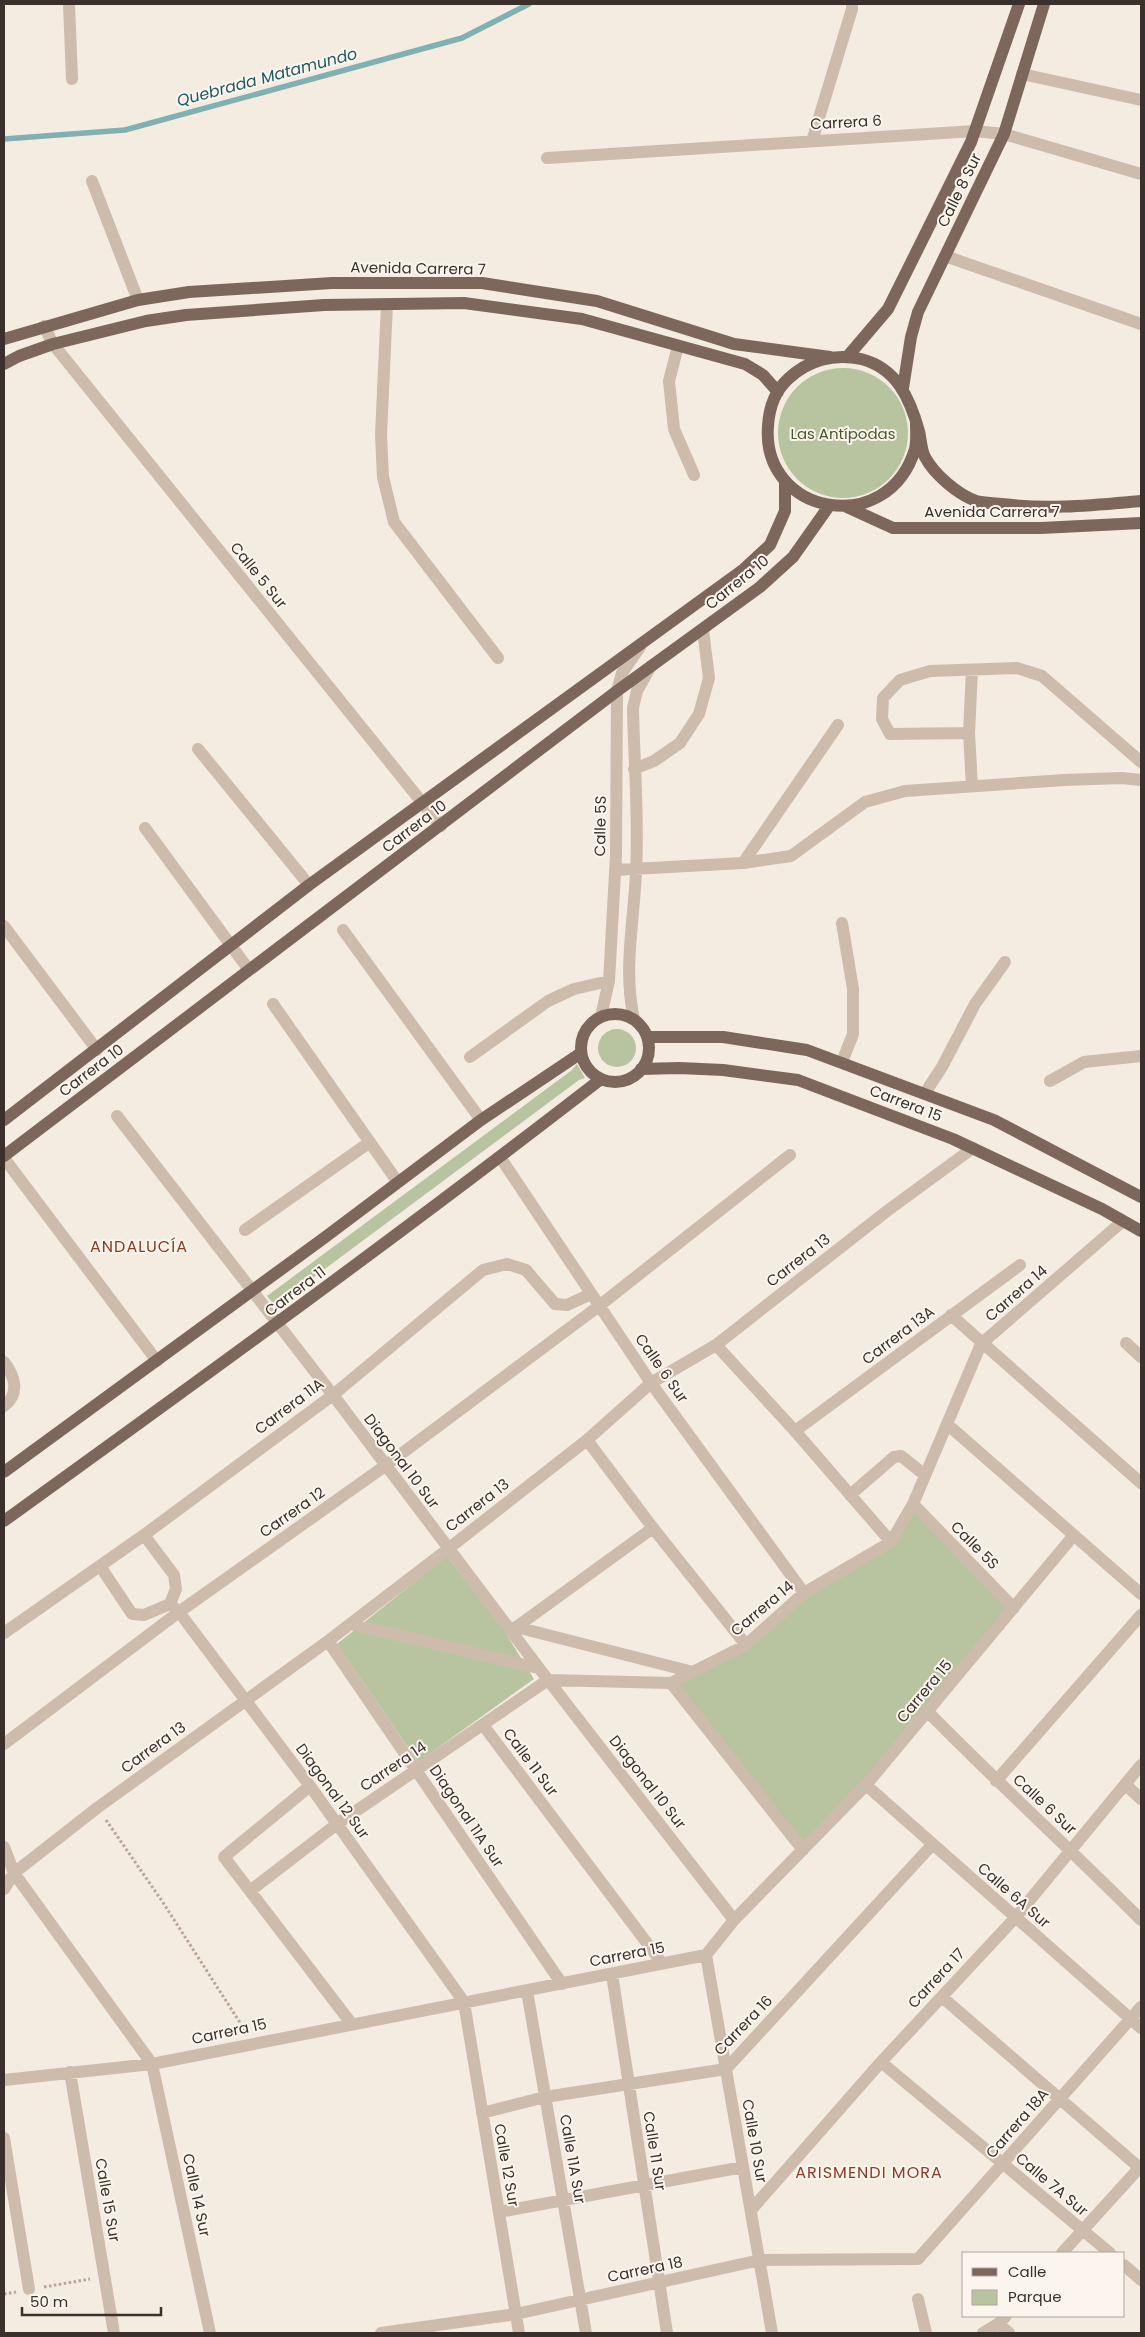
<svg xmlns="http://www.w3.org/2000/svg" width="1145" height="2337" font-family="Poppins,sans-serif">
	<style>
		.green { fill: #b8c4a0 }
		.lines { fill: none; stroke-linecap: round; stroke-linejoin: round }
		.stream { stroke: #7fb0b2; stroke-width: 5.5 }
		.path { stroke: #b9a596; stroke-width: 3; stroke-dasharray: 2.5 2.5; stroke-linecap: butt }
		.minor { stroke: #cdbbac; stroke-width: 12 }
		.major { stroke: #7d675c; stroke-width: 12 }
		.labels { text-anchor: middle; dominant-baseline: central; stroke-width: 4; stroke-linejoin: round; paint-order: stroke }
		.street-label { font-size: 15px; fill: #3b302b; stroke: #fbf5ee }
		.park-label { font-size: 15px; fill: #4a5a2e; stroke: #fbf5ee }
		.water-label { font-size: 16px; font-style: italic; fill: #1f5a5e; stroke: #fbf5ee }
		.neighbourhood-label { font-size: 16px; letter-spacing: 1px; fill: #8c3b22; stroke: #fbf5ee }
	</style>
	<rect width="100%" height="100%" fill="#f4ebe1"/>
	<!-- green -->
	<path class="green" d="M778 433a65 65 0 1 1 130 0a65 65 0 1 1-130 0Z
		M598 1048a19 19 0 1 1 38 0a19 19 0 1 1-38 0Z
		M577,1064L585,1078L579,1080L275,1306L267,1296L572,1070Z
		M913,1504L1014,1608L803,1850L671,1683L746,1645L804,1593L891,1542Z
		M447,1556L503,1629L534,1679L418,1762L337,1644Z"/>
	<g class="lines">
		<!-- stream -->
		<path class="stream" d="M4,139L125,130L462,38L529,4"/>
		<!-- path -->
		<path class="path" d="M106,1820L162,1901L246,2032
			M44,2287L90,2279
			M4,2294L16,2292"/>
		<!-- minor -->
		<path class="minor" d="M69,4L72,79
			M1022,74L1141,100
			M812,141L852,9V4
			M547,158L975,131L1004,134L1141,174
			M92,181L138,300
			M945,256L1141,324
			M387,304L381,435L383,477L394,522L498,658
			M44,326L53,344L441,826
			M678,346L669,381L674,429L694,475
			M969,733L972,670
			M198,749L309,885
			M634,769L654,761L680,743L699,714L709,678L703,630
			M972,786L969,733L890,734L882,719L883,698L900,680L930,671L1017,668L1042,676L1141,762
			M145,828L249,970
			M743,863L838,725
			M615,870L743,863L791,856L865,802L905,791L1064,780L1122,778L1141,780
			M4,926L97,1050
			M343,930L481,1120
			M273,1004L397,1181
			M601,1016L609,981L616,855L617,691L622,673L640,647
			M634,1019C623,970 634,921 636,872C639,818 634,762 633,708L637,691L651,666
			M470,1057L548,1001L574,989L609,981
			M842,1062L853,1034V989L842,923
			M1050,1081L1084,1062L1141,1056
			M925,1093L942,1067L975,1004L1005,962
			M117,1116L333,1395L548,1680L734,1920
			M500,1157L651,1383L804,1593
			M4,1158L157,1361
			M245,1230L370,1142
			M951,1315L1141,1483
			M1126,1343L1141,1357
			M716,1345L795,1431L891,1542
			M4,1362C14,1375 21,1393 4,1406
			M947,1424L1141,1594
			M795,1431L1020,1265
			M587,1440L653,1528L746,1645
			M850,1495L894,1457L901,1456L925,1475
			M913,1504L1014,1608
			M144,1535L174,1575L176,1589L170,1604
			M100,1566L132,1614L144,1615L170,1604L179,1612L310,1786L464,2002L519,2333
			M350,1624L538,1668
			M516,1627L693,1672
			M511,1631L653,1528
			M4,1633L144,1535L333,1395L483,1270L507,1264L526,1270L555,1304L567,1305L591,1294
			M328,1641L562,1984
			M671,1683L803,1850
			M928,1712C998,1783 1071,1850 1141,1920
			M483,1725L662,1963
			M4,1744L179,1612L385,1466L599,1306L790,1155
			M996,1781L1141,1615
			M1125,1784L1141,1799
			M866,1785L1141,2028
			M310,1786L224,1857L351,2023
			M4,1847L14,1873L152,2064L210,2333
			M4,1889L14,1873L97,1808L328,1641L448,1549L587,1440L651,1383L716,1345L887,1211L973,1148
			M250,1891L337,1824L548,1680L671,1683L746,1645L804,1593L891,1542L913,1504L981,1344L1123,1221
			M706,1955L772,2333
			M612,1974L667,2333
			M527,1991L586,2333
			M942,1997L1141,2169
			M881,2062L1110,2253
			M70,2072L114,2333
			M4,2080L152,2064L706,1955L734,1920L866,1785L1074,1535
			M482,2113L545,2097L726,2069L932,1845
			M4,2138L29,2289
			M751,2210L881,2062L1015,1918L1141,1765
			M499,2212L743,2167
			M1062,2253L1141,2166
			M1124,2265L1141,2280
			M918,2299L926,2333
			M998,2324L1009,2333
			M381,2333L516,2314L760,2260L918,2259L1141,2007
			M983,2333L998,2324L1006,2316"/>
		<!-- major -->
		<path class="major" d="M4,339L138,300L189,292L332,283H482L597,301L734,344L830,357
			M848,356L888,309L971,142L1019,4
			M4,364L19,356L53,344L146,321L186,315L324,305L464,303L582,319L745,364L763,375L778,392
			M903,388L911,337L918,312L1004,134L1044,4
			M916,423C916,431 917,441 915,449C888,539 761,515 768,426C769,409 775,391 788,379C808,360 834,353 861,359C897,368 910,399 919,431C921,439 921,450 925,457C934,474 957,494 976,501C983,503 994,503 1002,504C1049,510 1094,505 1141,501
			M847,507L893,528H1041L1141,523
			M581 1048a34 34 0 1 1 68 0a34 34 0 1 1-68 0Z
			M647,1037H723L807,1050L994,1120L1141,1197
			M641,1069L679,1068L723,1070L798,1080L953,1139L1102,1209L1141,1231
			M4,1120L309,885L744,569L770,545L785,511V481
			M4,1156L617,691L760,587L793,557L829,506
			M4,1472L324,1238L481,1120L581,1053
			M4,1521C205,1376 405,1231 601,1079"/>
	</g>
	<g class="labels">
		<!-- street labels -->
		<g class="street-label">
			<text transform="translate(846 122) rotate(-3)">Carrera 6</text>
			<text transform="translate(959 190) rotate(-64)">Calle 8 Sur</text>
			<text transform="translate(418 268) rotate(1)">Avenida Carrera 7</text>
			<text x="992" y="511">Avenida Carrera 7</text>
			<text transform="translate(259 575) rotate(51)">Calle 5 Sur</text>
			<text transform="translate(737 582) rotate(-39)">Carrera 10</text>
			<text transform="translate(414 826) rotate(-37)">Carrera 10</text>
			<text transform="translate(600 826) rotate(-89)">Calle 5S</text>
			<text transform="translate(91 1070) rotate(-37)">Carrera 10</text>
			<text transform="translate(906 1103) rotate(21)">Carrera 15</text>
			<text transform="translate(798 1260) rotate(-38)">Carrera 13</text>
			<text transform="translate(295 1291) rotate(-37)">Carrera 11</text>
			<text transform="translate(1016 1293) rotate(-41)">Carrera 14</text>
			<text transform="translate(898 1335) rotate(-37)">Carrera 13A</text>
			<text transform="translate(662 1368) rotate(55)">Calle 6 Sur</text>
			<text transform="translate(289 1406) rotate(-37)">Carrera 11A</text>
			<text transform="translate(402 1461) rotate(53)">Diagonal 10 Sur</text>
			<text transform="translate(477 1505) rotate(-38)">Carrera 13</text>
			<text transform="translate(292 1512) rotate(-35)">Carrera 12</text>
			<text transform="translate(975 1545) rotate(45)">Calle 5S</text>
			<text transform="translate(762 1608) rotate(-40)">Carrera 14</text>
			<text transform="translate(924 1691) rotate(-50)">Carrera 15</text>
			<text transform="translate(153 1747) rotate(-36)">Carrera 13</text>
			<text transform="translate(531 1762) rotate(53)">Calle 11 Sur</text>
			<text transform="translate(393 1766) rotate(-34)">Carrera 14</text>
			<text transform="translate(648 1782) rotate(52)">Diagonal 10 Sur</text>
			<text transform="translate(333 1791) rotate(54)">Diagonal 12 Sur</text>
			<text transform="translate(1045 1804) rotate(43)">Calle 6 Sur</text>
			<text transform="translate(467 1816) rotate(56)">Diagonal 11A Sur</text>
			<text transform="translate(1014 1895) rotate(41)">Calle 6A Sur</text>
			<text transform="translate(627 1954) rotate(-11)">Carrera 15</text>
			<text transform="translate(936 1978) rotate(-47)">Carrera 17</text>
			<text transform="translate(743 2025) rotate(-46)">Carrera 16</text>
			<text transform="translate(229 2031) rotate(-12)">Carrera 15</text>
			<text transform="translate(1017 2123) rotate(-49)">Carrera 18A</text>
			<text transform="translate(755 2141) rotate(80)">Calle 10 Sur</text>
			<text transform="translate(655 2151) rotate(81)">Calle 11 Sur</text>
			<text transform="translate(573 2159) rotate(80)">Calle 11A Sur</text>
			<text transform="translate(507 2165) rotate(80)">Calle 12 Sur</text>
			<text transform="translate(1052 2184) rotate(40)">Calle 7A Sur</text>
			<text transform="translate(197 2195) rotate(78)">Calle 14 Sur</text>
			<text transform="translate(108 2200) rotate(80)">Calle 15 Sur</text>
			<text transform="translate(645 2269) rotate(-12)">Carrera 18</text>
		</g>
		<!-- park labels -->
		<g class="park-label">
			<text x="843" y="433">Las Antípodas</text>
		</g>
		<!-- water labels -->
		<g class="water-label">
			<text transform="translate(267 77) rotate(-15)">Quebrada Matamundo</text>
		</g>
		<!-- neighbourhood labels -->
		<g class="neighbourhood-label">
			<text x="139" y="1246">ANDALUCÍA</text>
			<text x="869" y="2172">ARISMENDI MORA</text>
		</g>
	</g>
	<!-- border -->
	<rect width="1145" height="2337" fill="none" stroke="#3b302b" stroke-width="10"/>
	<!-- legend -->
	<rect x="962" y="2252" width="162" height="65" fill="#fbf5ee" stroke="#aea6a0"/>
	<rect x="972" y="2268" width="25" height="8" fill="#7d675c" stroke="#aea6a0"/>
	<text x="1008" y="2277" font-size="15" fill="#3b302b">Calle</text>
	<rect x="972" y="2290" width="25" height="15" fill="#b8c4a0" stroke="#aea6a0"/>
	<text x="1008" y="2302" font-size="15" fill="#3b302b">Parque</text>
	<!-- scale -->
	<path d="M22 2307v8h139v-8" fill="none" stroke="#3b302b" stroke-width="2.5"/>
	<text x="30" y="2307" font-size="15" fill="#3b302b" stroke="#fbf5ee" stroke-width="4" paint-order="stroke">50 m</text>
</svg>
